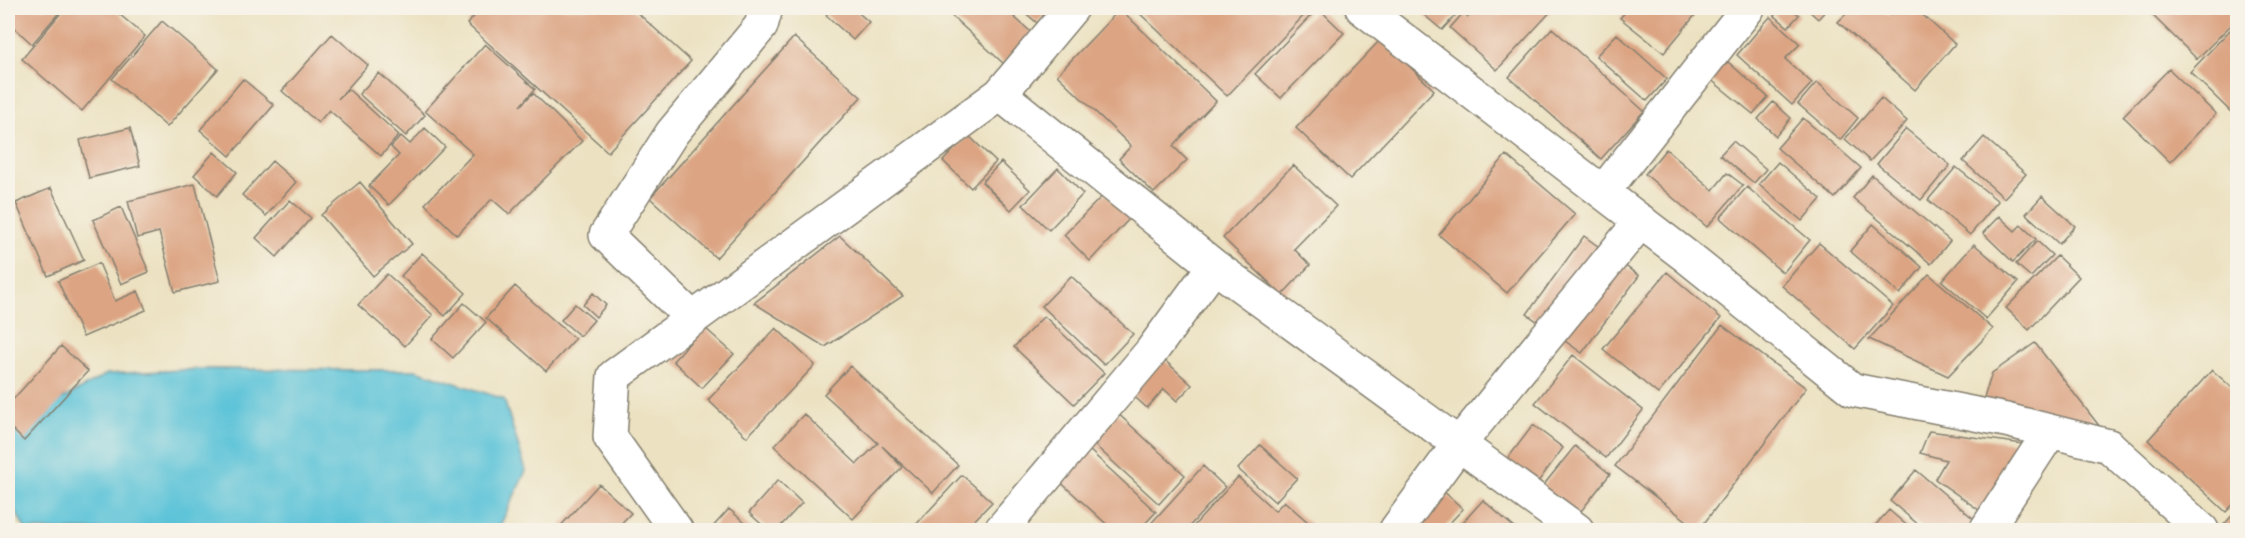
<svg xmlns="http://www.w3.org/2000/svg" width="2245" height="538" font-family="'Architects Daughter',sans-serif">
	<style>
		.water { fill: #5bc3d8; stroke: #3c707a; stroke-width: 1.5 }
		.building { fill: #dca483 }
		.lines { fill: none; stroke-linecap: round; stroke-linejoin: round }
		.minor-casing { stroke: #847f6f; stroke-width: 36 }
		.minor { stroke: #fff; stroke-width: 33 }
	</style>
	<rect width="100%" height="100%" fill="#f7f3e8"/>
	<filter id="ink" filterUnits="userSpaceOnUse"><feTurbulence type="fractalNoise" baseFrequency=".0167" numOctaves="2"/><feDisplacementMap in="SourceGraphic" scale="12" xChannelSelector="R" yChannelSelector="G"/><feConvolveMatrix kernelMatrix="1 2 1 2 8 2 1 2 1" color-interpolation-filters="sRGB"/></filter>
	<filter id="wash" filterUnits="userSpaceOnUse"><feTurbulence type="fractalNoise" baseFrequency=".008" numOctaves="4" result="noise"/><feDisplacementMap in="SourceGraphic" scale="24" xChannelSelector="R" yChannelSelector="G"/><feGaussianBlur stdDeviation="1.35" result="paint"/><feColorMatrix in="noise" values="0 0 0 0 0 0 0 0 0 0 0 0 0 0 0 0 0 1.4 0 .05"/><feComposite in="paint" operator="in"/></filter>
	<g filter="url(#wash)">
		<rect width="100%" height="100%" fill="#ece2c2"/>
		<!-- water -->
		<path class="water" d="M201,369L416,370L504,399L526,471L498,530H26L8,498V445L19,423L107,374Z"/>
		<g id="blocks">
			<!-- building -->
			<path class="building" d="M8,8H63L32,44L8,22Z
				M65,8H112L145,36L82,111L22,59Z
				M482,8H632L691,61L608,152L467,24Z
				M833,8H853L869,22L853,40L826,15Z
				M943,8H1004L1032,33L1004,64Z
				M1020,8H1051L1037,23Z
				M1134,8H1309L1310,9L1227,96Z
				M1318,8L1344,33L1281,98L1255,74Z
				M1416,8H1462L1442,30Z
				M1477,8H1554L1497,70L1450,28L1463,13L1468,17Z
				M1629,8H1701L1664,53L1620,18Z
				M1766,8H1791L1799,15L1788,27Z
				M1806,8H1828L1818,19Z
				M1852,8H1881L1890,15L1896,8H1915L1955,44L1915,90L1838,22Z
				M2145,8H2197L2200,11L2204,8H2238V18L2197,59Z
				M1120,9L1216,101L1173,146L1187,160L1154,193L1119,159L1131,146L1057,75Z
				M1770,17L1800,44L1785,59L1812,83L1792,105L1737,55Z
				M162,21L218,69L167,127L112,79Z
				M1552,28L1644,111L1601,159L1509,77Z
				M2230,30L2238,37V111L2234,115L2190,72Z
				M332,34L368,65L338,99L348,89L399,135L381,156L329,110L318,123L282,91Z
				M1617,34L1667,79L1647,101L1596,56Z
				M794,37L861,97L716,258L650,198Z
				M1381,39L1434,90L1350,179L1296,128Z
				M485,44L535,89L520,106L533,93L582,141L509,214L492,199L457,235L425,204L473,154L425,111Z
				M1720,55L1768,97L1753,114L1704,74Z
				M2169,69L2216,114L2170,162L2123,116Z
				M379,73L425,115L406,136L359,94Z
				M243,79L274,105L230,156L200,130Z
				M1817,82L1858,118L1840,140L1798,104Z
				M1881,98L1907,121L1870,161L1845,139Z
				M1773,102L1791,118L1776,136L1758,119Z
				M1803,118L1861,168L1835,198L1777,148Z
				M130,128L140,166L89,178L80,140Z
				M425,128L445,147L389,205L369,186L399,155L391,147L401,136L410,144Z
				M1906,129L1950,165L1921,200L1877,164Z
				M968,135L996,162L971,188L943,161Z
				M1984,137L2026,174L2004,198L1963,161Z
				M1733,141L1766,169L1754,183L1720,155Z
				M1666,149L1713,190L1727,173L1743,185L1707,227L1645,174Z
				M214,152L237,172L217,196L194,175Z
				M1506,155L1575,214L1507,293L1439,235Z
				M272,161L296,182L266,216L242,195Z
				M1001,162L1030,190L1011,210L982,182Z
				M1778,162L1821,199L1802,221L1759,184Z
				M1293,165L1336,206L1294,249L1310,265L1282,295L1223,238Z
				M1956,167L1998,201L1970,235L1928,200Z
				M1058,168L1083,194L1049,230L1023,205Z
				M1872,175L1950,241L1931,264L1853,198Z
				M360,182L412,244L373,276L321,215Z
				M195,184L220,281L175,292L159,232L137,238L128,201Z
				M1747,187L1810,240L1783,273L1720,218Z
				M51,188L84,260L48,276L16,203Z
				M1105,193L1130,218L1090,261L1064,235Z
				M2042,196L2075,226L2059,244L2026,214Z
				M290,200L311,218L277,257L256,238Z
				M121,207L149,272L121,284L93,220Z
				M1999,216L2015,231L2021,225L2036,239L2013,262L1983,233Z
				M1873,224L1922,267L1900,294L1850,251Z
				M840,236L903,296L825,347L754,303Z
				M1584,236L1639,276L1582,353L1527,314Z
				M2037,241L2052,255L2031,277L2016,264Z
				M1819,243L1893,306L1855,349L1782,286Z
				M1974,244L2018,282L1986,319L1942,281Z
				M422,253L466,293L445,316L401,276Z
				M2057,256L2079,277L2029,330L2006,308Z
				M99,263L115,301L138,291L146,310L83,337L58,281Z
				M1667,272L1721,318L1658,394L1603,349Z
				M387,274L433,315L405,346L358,305Z
				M1929,274L1993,329L1948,376L1869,339Z
				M1071,276L1133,334L1104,365L1042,306Z
				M515,286L575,339L546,371L486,318Z
				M593,293L606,305L596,317L583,305Z
				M464,303L486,322L453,358L432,339Z
				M575,304L594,320L580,336L561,320Z
				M1044,316L1104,373L1074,404L1014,347Z
				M1722,325L1806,388L1699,530L1615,466Z
				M704,327L734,354L702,388L673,361Z
				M776,328L815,365L747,437L708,400Z
				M2035,343L2107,436L1982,404L1992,373Z
				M61,346L88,371L24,441L8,425V405Z
				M1573,355L1643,410L1606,458L1535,403Z
				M1160,356L1192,385L1177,401L1164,389L1147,408L1128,391Z
				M850,366L958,465L933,493L882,446L902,467L853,519L774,446L804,414L857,464L878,443L824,394Z
				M2212,370L2238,393V499L2226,512L2148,440Z
				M1114,410L1185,475L1159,504L1088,439Z
				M1533,425L1563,448L1535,486L1505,462Z
				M1929,431L2031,445L1989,517L1935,479L1946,460L1920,453Z
				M1260,445L1297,478L1275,502L1238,469Z
				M1575,446L1610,474L1578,515L1542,487Z
				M1086,447L1156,512L1139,530H1113L1057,479Z
				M1203,466L1225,487L1186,530H1145Z
				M1916,470L1981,525L1976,530H1925L1890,501Z
				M962,475L992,502L965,530H911Z
				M1426,475L1463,509L1443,530H1426L1399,505Z
				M1238,477L1275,511L1284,501L1317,530H1190Z
				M778,480L802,503L777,530H768L749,513Z
				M599,484L631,513L615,530H557Z
				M1483,500L1517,530H1456Z
				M729,509L753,530H710Z
				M2238,509V530H2222L2220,529Z
				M1889,510L1912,530H1871Z"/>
		</g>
	</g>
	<g filter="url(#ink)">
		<use href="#blocks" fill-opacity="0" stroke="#847f6f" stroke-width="1.5"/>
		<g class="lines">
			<defs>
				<path id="minor" d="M1362,8L1686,256L1853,390L2006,420L2109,446L2202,530
					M1603,192L1748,8
					M1214,266L1577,530
					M693,319L606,235L672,133L761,26L766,8
					M676,530L610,437L614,376L1000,94
					M1001,530L1151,352L1214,266L1000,94L1072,8
					M1396,530L1459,444L1641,221
					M1986,530L2050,432"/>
			</defs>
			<!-- minor casing -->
			<use href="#minor" class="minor-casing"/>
			<!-- minor -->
			<use href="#minor" class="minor"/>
		</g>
	</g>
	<!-- margin -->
	<rect width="2245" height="538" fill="none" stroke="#f7f3e8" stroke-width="30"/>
</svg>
